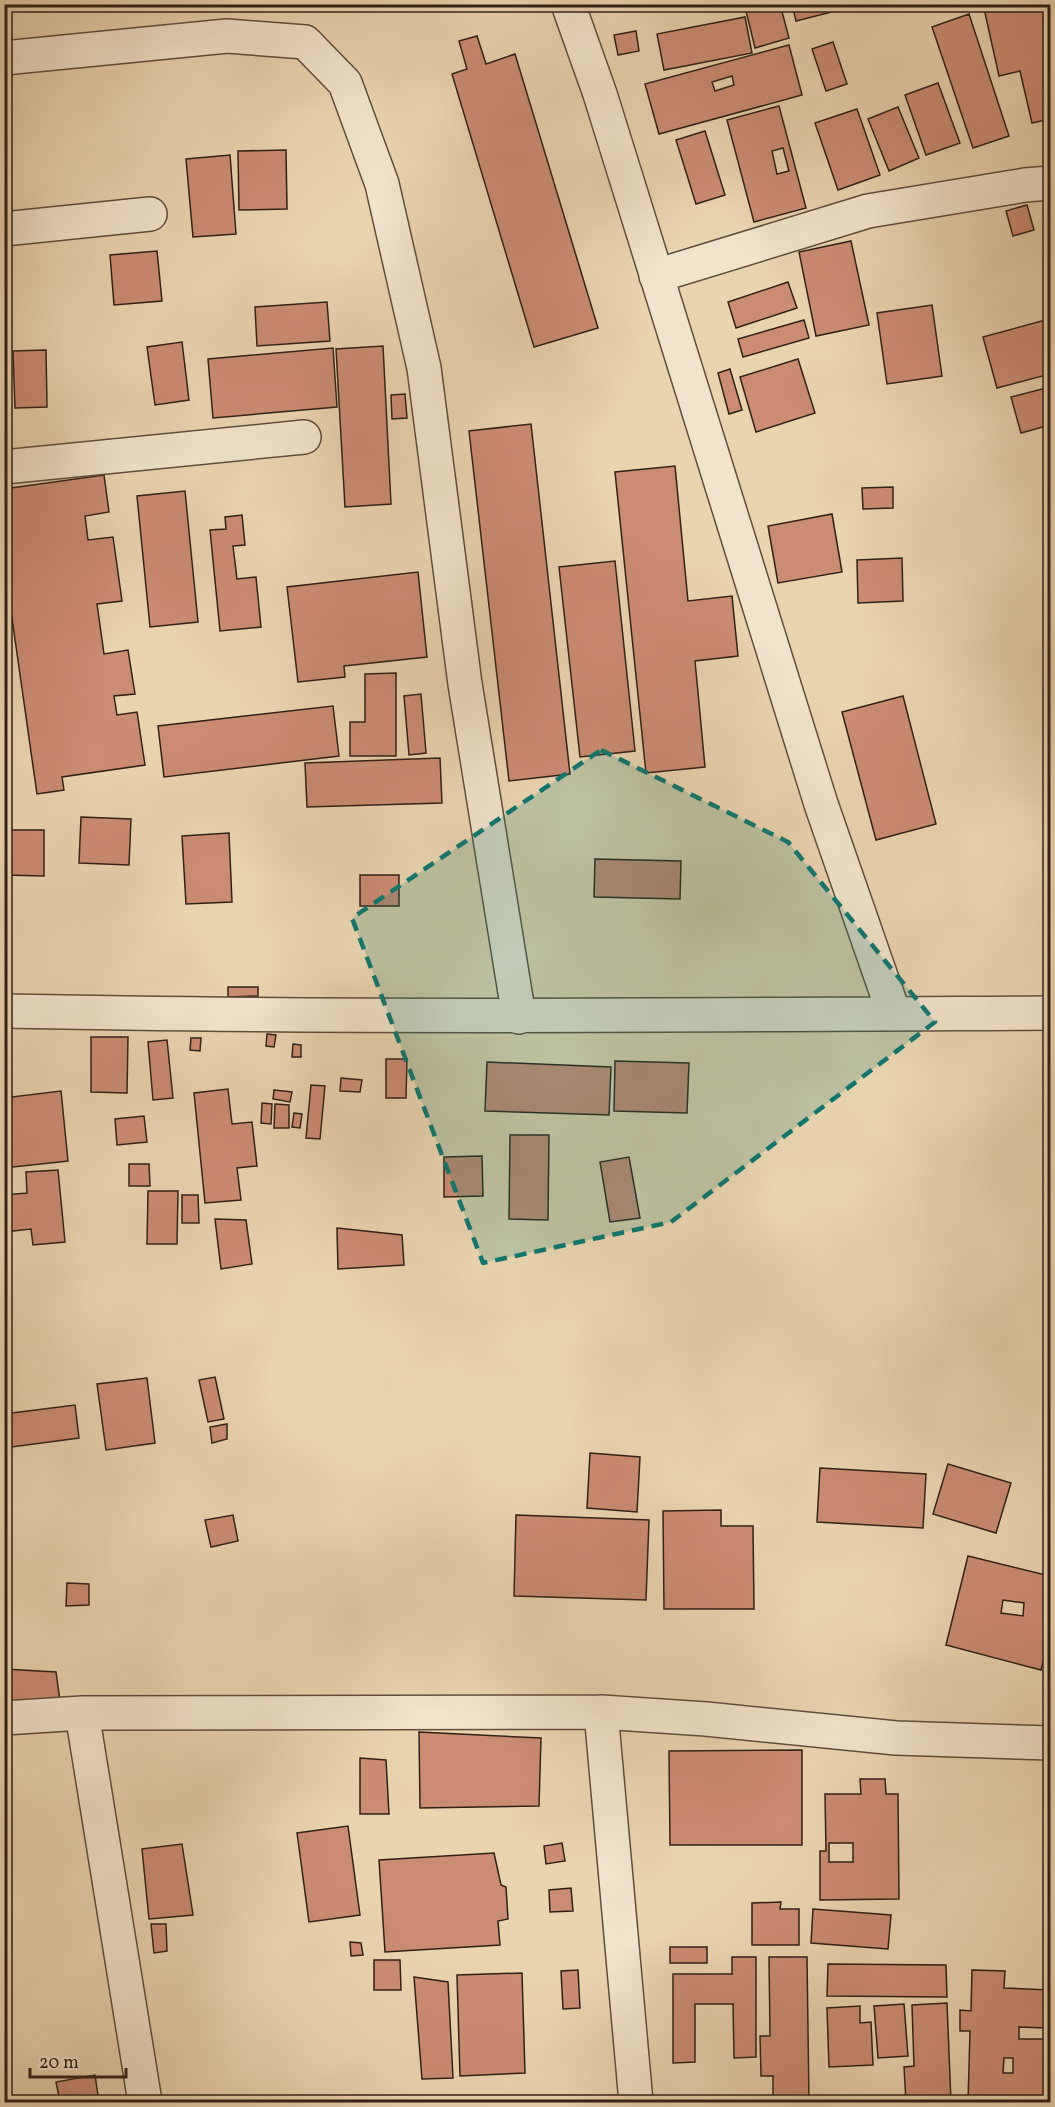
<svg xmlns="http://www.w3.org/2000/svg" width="1055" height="2107" font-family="Vollkorn,serif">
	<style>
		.building { fill: #cc8b73; stroke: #2f2118; stroke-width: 1.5; fill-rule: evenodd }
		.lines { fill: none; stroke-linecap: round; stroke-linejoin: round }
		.minor-casing { stroke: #5e4e3e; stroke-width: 36 }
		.minor { stroke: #f1e3cc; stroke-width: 33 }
		.marked { fill: #0f766e; fill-opacity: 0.2; stroke: #0f766e; stroke-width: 4.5; stroke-dasharray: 12 8; stroke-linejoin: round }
	</style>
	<rect width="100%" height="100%" fill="#e9d4b0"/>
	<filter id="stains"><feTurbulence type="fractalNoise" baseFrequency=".00333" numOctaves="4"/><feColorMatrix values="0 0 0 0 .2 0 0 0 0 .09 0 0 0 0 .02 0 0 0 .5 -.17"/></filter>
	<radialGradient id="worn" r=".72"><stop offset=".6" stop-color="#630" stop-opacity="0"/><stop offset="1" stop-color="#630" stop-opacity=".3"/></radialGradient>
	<!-- building -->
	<path class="building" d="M772,4H780L789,38L755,48L746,11Z
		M792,4H859V5L796,21Z
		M983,4H1050V119L1032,123L1020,71L999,76Z
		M969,14L1009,136L973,148L932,27Z
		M745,17L752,53L664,70L657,34Z
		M636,31L639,51L618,55L614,35Z
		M477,36L486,64L515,54L598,328L534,347L452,74L467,69L459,41Z
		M833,42L847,84L826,91L812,49Z
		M789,45L802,95L659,134L645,84ZM732,76L734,85L715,91L712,82Z
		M938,83L960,143L926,155L905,95Z
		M779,106L806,208L754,222L727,120ZM783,148L789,171L777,174L772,151Z
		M898,107L919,158L889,171L868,119Z
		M857,109L880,175L838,190L815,123Z
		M705,131L725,195L696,204L676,140Z
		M286,150L287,209L239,210L238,151Z
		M230,155L236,234L193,237L186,159Z
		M1027,205L1034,230L1013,236L1006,211Z
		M851,241L869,325L816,336L799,252Z
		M157,251L162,301L114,305L110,255Z
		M788,282L797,308L736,328L728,302Z
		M327,302L330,341L257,346L255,307Z
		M932,305L942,376L887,384L877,313Z
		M1049,319L1050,326V374L997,388L983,337Z
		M804,320L809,338L743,357L738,339Z
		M182,342L189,400L155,405L147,347Z
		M383,346L391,504L345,507L336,349Z
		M333,348L337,407L213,418L208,359Z
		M46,350L47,407L15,408L13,351Z
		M4,352H7L8,417H4Z
		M798,359L815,413L756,432L740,377Z
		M730,369L742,410L729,414L718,373Z
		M1050,387V425L1021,433L1011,397Z
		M405,394L407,418L392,419L391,395Z
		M531,424L570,774L509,781L469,431Z
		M675,466L688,601L732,596L738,656L695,661L705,767L646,773L615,472Z
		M104,475L109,512L85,516L88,540L113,537L122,601L97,604L104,654L128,650L135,694L114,696L117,715L137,712L145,765L62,777L64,790L37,794L4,562V489Z
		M893,487V508L863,509L862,488Z
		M185,491L198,622L150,627L137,496Z
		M832,514L842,572L778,583L768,526Z
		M242,515L245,545L233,546L237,579L256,577L261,627L220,631L210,530L226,529L225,517Z
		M902,558L903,601L858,603L857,560Z
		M615,561L635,751L580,757L559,567Z
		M418,572L427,657L344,666L345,677L298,682L287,587Z
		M396,673V756H350V722H365V674Z
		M421,694L426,753L409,755L404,696Z
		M903,696L936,824L876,840L842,712Z
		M333,706L339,756L164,777L158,726Z
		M440,758L442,803L307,807L305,763Z
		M81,817L131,819L129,865L79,863Z
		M4,830H44V876L4,875Z
		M229,833L232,902L186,904L182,836Z
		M595,859L681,861L680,899L594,897Z
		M360,875H399V906H360Z
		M228,987H258V996L228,997Z
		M267,1034L276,1035L274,1047L266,1046Z
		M91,1037H128L127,1093L91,1092Z
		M191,1038H201L200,1051L190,1050Z
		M167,1040L173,1098L153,1100L148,1042Z
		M293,1044L301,1045V1057H292Z
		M386,1059H407L406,1098H386Z
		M615,1061L689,1063L687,1113L614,1111Z
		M487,1062L611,1067L609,1115L485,1111Z
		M4,1073H9L12,1097L61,1091L68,1161L4,1168Z
		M341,1078L362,1080L360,1092L340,1091Z
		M311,1085L325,1086L320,1139L306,1138Z
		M228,1089L232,1124L252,1122L257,1166L237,1168L241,1200L205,1203L194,1093Z
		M274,1090L292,1092L290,1102L273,1099Z
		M262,1103L272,1104L271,1124L261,1123Z
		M275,1104L289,1105V1128H274Z
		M294,1113L302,1114L300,1128L292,1127Z
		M144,1116L147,1142L117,1145L115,1119Z
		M510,1135H549L548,1220L509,1219Z
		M482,1156L483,1196L444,1197V1157Z
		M629,1157L640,1218L610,1222L600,1162Z
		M129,1164H149L150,1186H129Z
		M58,1170L65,1242L33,1245L31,1229L5,1232L4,1195L27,1193L26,1172Z
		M148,1191H178L177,1244H147Z
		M182,1195H198L199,1223H182Z
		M215,1219L246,1220L252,1264L221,1269Z
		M337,1228L402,1235L404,1265L338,1269Z
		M215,1377L224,1419L208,1422L199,1380Z
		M147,1378L155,1443L106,1450L97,1384Z
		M75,1405L79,1438L4,1448V1414Z
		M227,1424V1439L212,1443L210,1427Z
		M590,1453L640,1457L637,1512L587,1508Z
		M948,1464L1011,1483L996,1533L933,1514Z
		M820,1468L926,1474L923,1528L817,1522Z
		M721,1510V1526H753L754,1609H664L663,1511Z
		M233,1515L238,1541L211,1547L205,1520Z
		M516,1515L649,1520L646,1600L514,1596Z
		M968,1556L1050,1576V1634L1041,1670L946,1645ZM1003,1600L1024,1603L1023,1616L1001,1613Z
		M67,1583L89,1584V1605L66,1606Z
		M4,1669L56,1672L60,1701H4Z
		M419,1732L541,1738L539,1806L420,1808Z
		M802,1750V1845H670L669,1751Z
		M360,1758L386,1760L389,1814H360Z
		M860,1779H885L886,1794H898L899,1899L820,1900V1851H826L825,1794H861ZM829,1843H853V1862H829Z
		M348,1826L360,1915L309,1922L297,1833Z
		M562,1843L565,1861L546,1864L544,1846Z
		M182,1844L193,1915L149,1919L142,1849Z
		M494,1853L501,1885L506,1887L508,1919L498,1921L500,1945L385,1952L379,1860Z
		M571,1888L573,1911L550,1912L549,1890Z
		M781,1902L780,1909H799V1945H752V1903Z
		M813,1909L891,1915L888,1949L811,1943Z
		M151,1924H166L167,1951L154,1953Z
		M350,1942L361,1943L363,1955L351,1956Z
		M670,1947H707V1963H670Z
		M732,1957H756V2057L734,2058L733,2004H695V2062L673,2063V1974H732Z
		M769,1957H807L809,2102H773V2076H761L760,2036H770Z
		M374,1960H400L401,1990H374Z
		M828,1964L946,1965L947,1997L827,1996Z
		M578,1970L580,2008L563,2009L561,1971Z
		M972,1970L1005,1971L1004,1988L1050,1990V2059L1049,2075H1050V2102H968L970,2031H960V2010L971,2011ZM1019,2027L1047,2028V2039H1019ZM1004,2058H1013V2073H1003Z
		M522,1973L525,2073L460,2076L457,1975Z
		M414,1977L448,1982L453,2078L422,2079Z
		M947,2003L951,2102H906L904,2067L914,2066L912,2005Z
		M904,2004L908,2056L878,2058L874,2006Z
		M860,2006V2023L871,2022L873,2065L829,2067L827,2008Z
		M95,2075L99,2102H60L56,2082Z"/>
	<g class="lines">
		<defs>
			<path id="minor" d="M568,4L600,94L821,804L894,1014
				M4,58L227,36L305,42L345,83L382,184L424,368L465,684L519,1017
				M4,229L150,214
				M656,276L868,211L1025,185L1050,183
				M4,467L304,437
				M4,1011C353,1018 702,1015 1050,1013
				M601,1712L636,2102
				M82,1713L145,2102
				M4,1718L82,1713L601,1712L706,1719L896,1738L1050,1743"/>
		</defs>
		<!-- minor casing -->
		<use href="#minor" class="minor-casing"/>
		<!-- minor -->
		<use href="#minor" class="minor"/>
	</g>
	<!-- marked area -->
	<path class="marked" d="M601,750L788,842L935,1022L671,1222L483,1263L352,918Z"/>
	<!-- margin -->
	<rect width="1055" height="2107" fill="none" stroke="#e9d4b0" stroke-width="24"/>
	<rect x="6" y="6" width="1043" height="2095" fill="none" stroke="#2f2118" stroke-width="3"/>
	<rect x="12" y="12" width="1031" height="2083" fill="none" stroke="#2f2118" stroke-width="1.5"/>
	<!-- scale -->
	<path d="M30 2068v9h96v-9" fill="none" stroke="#2f2118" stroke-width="3"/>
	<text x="39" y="2068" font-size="18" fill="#2f2118" stroke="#f1e3cc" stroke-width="4.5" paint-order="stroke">20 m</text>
	<rect width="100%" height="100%" filter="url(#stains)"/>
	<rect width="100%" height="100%" fill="url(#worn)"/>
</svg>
